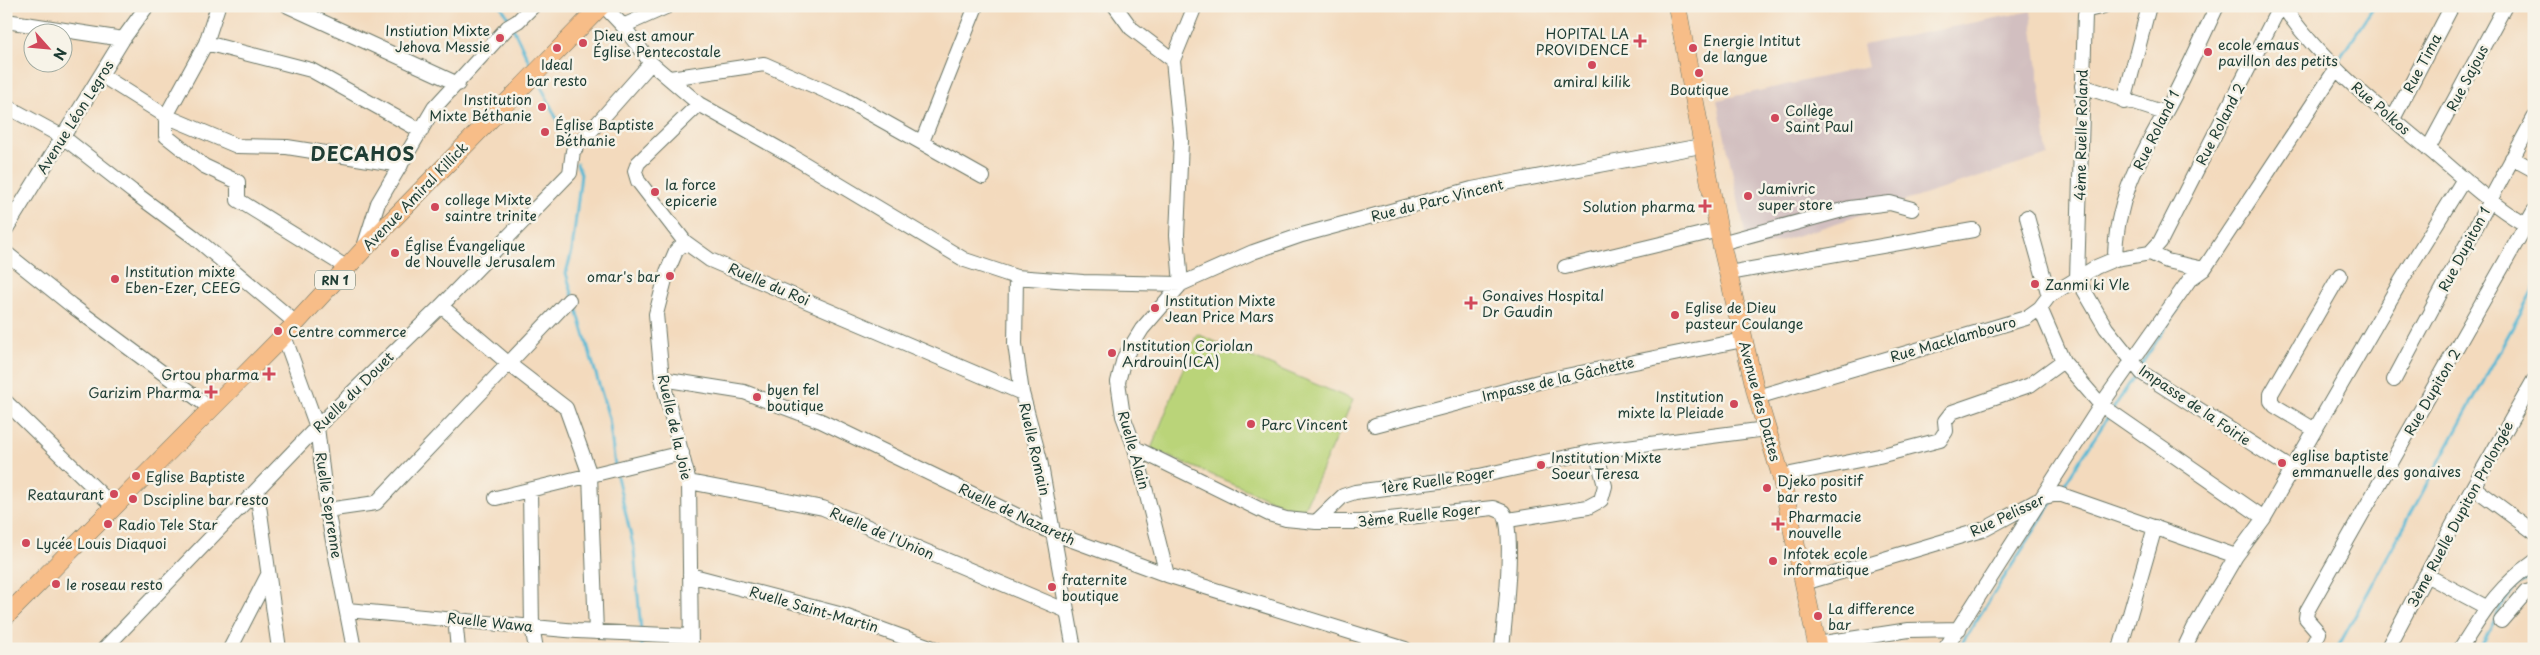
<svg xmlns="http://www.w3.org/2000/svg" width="2540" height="655" font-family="'Playpen Sans',sans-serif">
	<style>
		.industrial { fill: #d2bfc0 }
		.green { fill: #bad479; stroke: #6c8856 }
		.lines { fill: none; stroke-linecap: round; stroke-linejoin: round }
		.stream { stroke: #56b8d4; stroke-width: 3 }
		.minor-casing { stroke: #697464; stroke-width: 16 }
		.major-casing { stroke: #697464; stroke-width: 19 }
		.minor { stroke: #fff; stroke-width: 14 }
		.major { stroke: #f7bd88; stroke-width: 18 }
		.poi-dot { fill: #d1495b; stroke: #f7f3e8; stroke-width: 2 }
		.labels { text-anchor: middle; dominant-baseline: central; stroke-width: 5; stroke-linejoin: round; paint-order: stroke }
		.shield { fill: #f7f3e8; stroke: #60746a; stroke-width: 1 }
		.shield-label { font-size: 12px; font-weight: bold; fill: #1f3d34 }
		.poi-label { font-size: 14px; fill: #1f3d34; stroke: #f7f3e8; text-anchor: start }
		.street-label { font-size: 14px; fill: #1f3d34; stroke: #f7f3e8 }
		.district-label { font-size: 19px; font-weight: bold; letter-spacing: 1px; fill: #1f3d34; stroke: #f7f3e8 }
	</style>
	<rect width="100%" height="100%" fill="#f7f3e8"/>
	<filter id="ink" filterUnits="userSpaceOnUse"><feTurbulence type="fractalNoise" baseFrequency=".02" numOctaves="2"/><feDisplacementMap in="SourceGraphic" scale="10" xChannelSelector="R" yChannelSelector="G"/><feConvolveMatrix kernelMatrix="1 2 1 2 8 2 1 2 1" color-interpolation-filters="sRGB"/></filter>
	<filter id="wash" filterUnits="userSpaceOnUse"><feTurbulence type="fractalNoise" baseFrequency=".0096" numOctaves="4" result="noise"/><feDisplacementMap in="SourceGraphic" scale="20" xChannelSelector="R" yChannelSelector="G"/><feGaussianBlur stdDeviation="1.12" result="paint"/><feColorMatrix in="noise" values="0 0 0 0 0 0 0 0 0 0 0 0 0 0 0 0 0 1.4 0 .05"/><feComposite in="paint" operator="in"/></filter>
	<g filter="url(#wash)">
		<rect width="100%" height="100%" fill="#f3dabd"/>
		<!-- industrial -->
		<path class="industrial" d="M2031,11L2048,155L1749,251L1717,100L1868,67L1863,45Z"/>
		<!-- green -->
		<path class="green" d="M1197,334L1353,400L1302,513L1151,449Z"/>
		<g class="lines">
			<!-- stream -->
			<path class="stream" d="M501,6L511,22
				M513,28L532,68
				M2336,64L2374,6
				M538,80L571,149
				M577,164L581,174L572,251L566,273L609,418L615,466
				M2141,365L2179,307
				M2113,409L2137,372
				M616,472L634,549L641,631
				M2060,491L2110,414
				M641,637L642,649
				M1958,649L2054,500
				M2337,649L2534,288
				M2479,649C2500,617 2497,596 2534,574"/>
		</g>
	</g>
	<g filter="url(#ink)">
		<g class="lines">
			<defs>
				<path id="minor" d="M218,6L206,43L166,116V136L204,166L238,182V200L346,267
					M288,6L458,84
					M604,6L623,26L651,63L699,104L790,155L965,260L1016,277L1083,282L1181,284L1253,252L1302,235L1472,189L1701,146
					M1115,6L1131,28L1173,60L1181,141L1177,235L1181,284
					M2104,6L2088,10L2085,14L2077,278L2106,328L2142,373L2292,469
					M2283,6C2321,63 2378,107 2430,150C2462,177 2490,204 2526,225
					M6,21L123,39
					M623,26L668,6
					M206,43L311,70L421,131
					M1173,60L1195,6
					M101,75L166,116L237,146L287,147L401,165
					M670,78L764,64L844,99L983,177
					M2082,86L2165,113
					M2124,102L2149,6
					M699,104L638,163L635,171L638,181L685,242L710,260L1022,393
					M6,106L63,137L132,191L194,237L296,323
					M2393,119L2452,6
					M922,142L976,6
					M2428,149L2505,6
					M2512,158L2534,170
					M2027,217L2049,296
					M6,229L123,39L147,6
					M685,242L676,251L667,272L656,314L662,379L689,482L691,649
					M1721,243L1850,208L1890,203L1912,209
					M364,247L378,203L434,108L508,27L518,21L533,6
					M6,253L71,305L210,408
					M2150,253L2167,261L2204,269
					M2115,259C2115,204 2138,160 2165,113C2184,79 2200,42 2217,6
					M1565,267L1719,230
					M1729,273L1973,230
					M1016,277L1015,344L1022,393L1040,460L1074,649
					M441,306L509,364L566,408L590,475L596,632
					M2040,308L2063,361L2101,405L2264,518
					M284,336L317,427L327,510L354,649
					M662,379L744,392L821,421L1053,533L1167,575L1405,649
					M2394,380L2534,118
					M1757,397L2026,318L2040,308L2049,296L2096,267L2115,259L2150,253L2160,242L2280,6
					M6,402L113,506
					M1375,425L1546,380L1743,340
					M2315,430L2275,406L2271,401V394L2340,275
					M1135,448L1269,514L1286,519L1316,522L1343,496L1355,492L1479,476L1596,451L1766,429
					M1781,476L1879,456L1940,440L1946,431L1945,421L1952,412L2030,385L2063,361
					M689,482L823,508L1067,611
					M2473,487L2534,532
					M530,490L532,626L536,649
					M257,491L279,649
					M496,498L682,453
					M327,510L376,503L569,300
					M1508,520L1588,507L1601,500L1605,486L1596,451
					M1316,522H1361L1493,508L1503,512C1516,530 1504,623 1502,649
					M690,575L839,614L936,649
					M1167,575L1135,448L1123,416L1118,382L1124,358L1142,329L1181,284
					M2426,575L2486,607
					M1804,583L1985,529L2044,497L2059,494L2236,556
					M347,610L577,631L689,636
					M455,618L458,649
					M2501,621L2526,592L2534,590
					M1817,644L1909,630L1959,629
					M104,649L317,427L441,306L570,173L573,151L651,63
					M230,649L268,575
					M1945,649L2101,405L2190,279L2204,269L2336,69
					M2120,649L2155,527
					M2184,649L2194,628L2236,556L2264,518L2401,281L2464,179
					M2311,649L2319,633L2306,618L2307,611L2534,211
					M2387,649L2473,487L2534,380
					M2460,649C2484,612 2497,588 2534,562"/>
				<path id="major" d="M1677,6L1721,243L1757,397L1781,476L1818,649
					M6,616L296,323L364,249L601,6"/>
			</defs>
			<!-- minor casing -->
			<use href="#minor" class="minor-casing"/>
			<!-- major casing -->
			<use href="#major" class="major-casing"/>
			<!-- minor -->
			<use href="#minor" class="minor"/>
			<!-- major -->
			<use href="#major" class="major"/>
		</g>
	</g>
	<!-- markers -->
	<g class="poi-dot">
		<circle cx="500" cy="38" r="5"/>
		<path d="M1637.5 33.5h5v5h5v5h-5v5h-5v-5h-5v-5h5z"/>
		<circle cx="583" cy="43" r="5"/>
		<circle cx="557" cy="48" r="5"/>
		<circle cx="1693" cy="48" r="5"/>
		<circle cx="2208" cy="52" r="5"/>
		<circle cx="1592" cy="65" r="5"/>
		<circle cx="1699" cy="73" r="5"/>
		<circle cx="542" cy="107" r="5"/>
		<circle cx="1775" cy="118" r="5"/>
		<circle cx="545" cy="132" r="5"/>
		<circle cx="655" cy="192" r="5"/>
		<circle cx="1748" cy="196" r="5"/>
		<path d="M1702.5 198.5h5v5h5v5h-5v5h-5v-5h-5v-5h5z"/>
		<circle cx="435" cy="207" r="5"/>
		<circle cx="395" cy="253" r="5"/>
		<circle cx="670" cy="276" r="5"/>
		<circle cx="115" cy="279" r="5"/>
		<circle cx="2035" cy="284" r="5"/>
		<path d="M1468.5 295.5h5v5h5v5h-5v5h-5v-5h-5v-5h5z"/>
		<circle cx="1155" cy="308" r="5"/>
		<circle cx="1675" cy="315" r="5"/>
		<circle cx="278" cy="331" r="5"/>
		<circle cx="1112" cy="353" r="5"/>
		<path d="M266.5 366.5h5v5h5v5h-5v5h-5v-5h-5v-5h5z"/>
		<path d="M208.5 384.5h5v5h5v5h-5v5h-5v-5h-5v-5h5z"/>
		<circle cx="757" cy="397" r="5"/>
		<circle cx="1734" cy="404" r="5"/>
		<circle cx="1251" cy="424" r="5"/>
		<circle cx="2282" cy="463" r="5"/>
		<circle cx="1541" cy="465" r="5"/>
		<circle cx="136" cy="476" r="5"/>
		<circle cx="1767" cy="488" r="5"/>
		<circle cx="114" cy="494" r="5"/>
		<circle cx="133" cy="499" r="5"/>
		<circle cx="108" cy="524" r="5"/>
		<path d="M1775.5 516.5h5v5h5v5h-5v5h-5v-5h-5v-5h5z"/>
		<circle cx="26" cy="543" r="5"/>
		<circle cx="1773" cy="561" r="5"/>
		<circle cx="56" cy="584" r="5"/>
		<circle cx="1052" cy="587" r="5"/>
		<circle cx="1818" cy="616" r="5"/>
	</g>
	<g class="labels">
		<!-- shield labels -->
		<rect class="shield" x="315" y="270.5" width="40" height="19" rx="4"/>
		<g class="shield-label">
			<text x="335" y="280">RN 1</text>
		</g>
		<!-- poi labels -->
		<g class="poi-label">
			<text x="490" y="30" text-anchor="end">Instiution Mixte<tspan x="490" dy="16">Jehova Messie</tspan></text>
			<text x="1629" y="33" text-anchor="end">HOPITAL LA<tspan x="1629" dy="16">PROVIDENCE</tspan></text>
			<text x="593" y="35">Dieu est amour<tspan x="593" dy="16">Église Pentecostale</tspan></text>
			<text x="1703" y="40">Energie Intitut<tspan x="1703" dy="16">de langue</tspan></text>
			<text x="2218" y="44">ecole emaus<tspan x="2218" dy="16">pavillon des petits</tspan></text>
			<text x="557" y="64" text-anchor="middle">Ideal<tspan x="557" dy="16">bar resto</tspan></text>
			<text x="1592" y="81" text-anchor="middle">amiral kilik</text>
			<text x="1699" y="89" text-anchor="middle">Boutique</text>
			<text x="532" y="99" text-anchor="end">Institution<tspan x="532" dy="16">Mixte Béthanie</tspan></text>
			<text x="1785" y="110">Collège<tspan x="1785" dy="16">Saint Paul</tspan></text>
			<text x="555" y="124">Église Baptiste<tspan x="555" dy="16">Béthanie</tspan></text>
			<text x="665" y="184">la force<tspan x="665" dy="16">epicerie</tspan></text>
			<text x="1758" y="188">Jamivric<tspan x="1758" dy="16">super store</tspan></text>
			<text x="445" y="199">college Mixte<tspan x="445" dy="16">saintre trinite</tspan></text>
			<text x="1695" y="206" text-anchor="end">Solution pharma</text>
			<text x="405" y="245">Église Évangelique<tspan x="405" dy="16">de Nouvelle Jerusalem</tspan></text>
			<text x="125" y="271">Institution mixte<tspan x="125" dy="16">Eben-Ezer, CEEG</tspan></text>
			<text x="660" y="276" text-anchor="end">omar's bar</text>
			<text x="2045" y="284">Zanmi ki Vle</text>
			<text x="1482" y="295">Gonaives Hospital<tspan x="1482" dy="16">Dr Gaudin</tspan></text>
			<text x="1165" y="300">Institution Mixte<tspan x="1165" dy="16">Jean Price Mars</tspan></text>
			<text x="1685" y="307">Eglise de Dieu<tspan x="1685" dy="16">pasteur Coulange</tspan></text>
			<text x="288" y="331">Centre commerce</text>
			<text x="1122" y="345">Institution Coriolan<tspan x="1122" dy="16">Ardrouin(ICA)</tspan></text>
			<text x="259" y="374" text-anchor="end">Grtou pharma</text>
			<text x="767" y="389">byen fel<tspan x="767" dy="16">boutique</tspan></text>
			<text x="201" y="392" text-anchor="end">Garizim Pharma</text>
			<text x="1724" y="396" text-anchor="end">Institution<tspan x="1724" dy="16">mixte la Pleiade</tspan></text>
			<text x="1261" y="424">Parc Vincent</text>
			<text x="2292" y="455">eglise baptiste<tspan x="2292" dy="16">emmanuelle des gonaives</tspan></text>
			<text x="1551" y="457">Institution Mixte<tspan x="1551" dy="16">Soeur Teresa</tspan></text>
			<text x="146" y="476">Eglise Baptiste</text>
			<text x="1777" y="480">Djeko positif<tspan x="1777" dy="16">bar resto</tspan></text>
			<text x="104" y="494" text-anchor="end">Reataurant</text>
			<text x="143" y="499">Dscipline bar resto</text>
			<text x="1788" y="516">Pharmacie<tspan x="1788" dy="16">nouvelle</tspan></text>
			<text x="118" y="524">Radio Tele Star</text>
			<text x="36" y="543">Lycée Louis Diaquoi</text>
			<text x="1783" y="553">Infotek ecole<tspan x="1783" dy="16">informatique</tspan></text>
			<text x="1062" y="579">fraternite<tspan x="1062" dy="16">boutique</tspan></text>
			<text x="66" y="584">le roseau resto</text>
			<text x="1828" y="608">La difference<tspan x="1828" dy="16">bar</tspan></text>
		</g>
		<!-- street labels -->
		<g class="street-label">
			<text transform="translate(2422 63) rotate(-62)">Rue Tima</text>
			<text transform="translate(2467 78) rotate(-62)">Rue Sajous</text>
			<text transform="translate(2381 108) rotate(41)">Rue Polkos</text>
			<text transform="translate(75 117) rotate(-58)">Avenue Léon Legros</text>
			<text transform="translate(2220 124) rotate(-63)">Rue Roland 2</text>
			<text transform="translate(2156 130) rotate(-64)">Rue Roland 1</text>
			<text transform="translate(2081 135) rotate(-89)">4ème Ruelle Roland</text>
			<text transform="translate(415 196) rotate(-46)">Avenue Amiral Killick</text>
			<text transform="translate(1437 200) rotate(-14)">Rue du Parc Vincent</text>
			<text transform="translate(2464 249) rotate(-62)">Rue Dupiton 1</text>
			<text transform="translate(769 284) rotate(23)">Ruelle du Roi</text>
			<text transform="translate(1953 339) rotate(-16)">Rue Macklambouro</text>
			<text transform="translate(1558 379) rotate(-13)">Impasse de la Gâchette</text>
			<text transform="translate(353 392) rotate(-45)">Ruelle du Douet</text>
			<text transform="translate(2432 392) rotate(-60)">Rue Dupiton 2</text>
			<text transform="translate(1760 401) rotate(75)">Avenue des Dattes</text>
			<text transform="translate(2195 405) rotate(34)">Impasse de la Foirie</text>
			<text transform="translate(675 427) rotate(77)">Ruelle de la Joie</text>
			<text transform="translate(1035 449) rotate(77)">Ruelle Romain</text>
			<text transform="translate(1134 450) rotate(74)">Ruelle Alain</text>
			<text transform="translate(1438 480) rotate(-8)">1ère Ruelle Roger</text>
			<text transform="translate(329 505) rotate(81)">Ruelle Seprenne</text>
			<text transform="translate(1017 514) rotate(25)">Ruelle de Nazareth</text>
			<text transform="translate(2460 514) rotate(-62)">3ème Ruelle Dupiton Prolongée</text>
			<text transform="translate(1419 515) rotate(-6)">3ème Ruelle Roger</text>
			<text transform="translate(2007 515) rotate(-25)">Rue Pelisser</text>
			<text transform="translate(882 533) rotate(23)">Ruelle de l'Union</text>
			<text transform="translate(814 609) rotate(16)">Ruelle Saint-Martin</text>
			<text transform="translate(490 622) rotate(6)">Ruelle Wawa</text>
		</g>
		<!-- district labels -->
		<g class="district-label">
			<text x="363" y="153">DECAHOS</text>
		</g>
	</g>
	<!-- margin -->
	<rect width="2540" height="655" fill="none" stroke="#f7f3e8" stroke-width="25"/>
	<!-- north arrow -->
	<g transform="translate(48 48) rotate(117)"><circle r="24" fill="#f7f3e8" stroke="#a1aaa0"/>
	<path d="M0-4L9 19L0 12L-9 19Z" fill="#d1495b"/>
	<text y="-8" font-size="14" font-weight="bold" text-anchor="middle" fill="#1f3d34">N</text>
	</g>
</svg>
